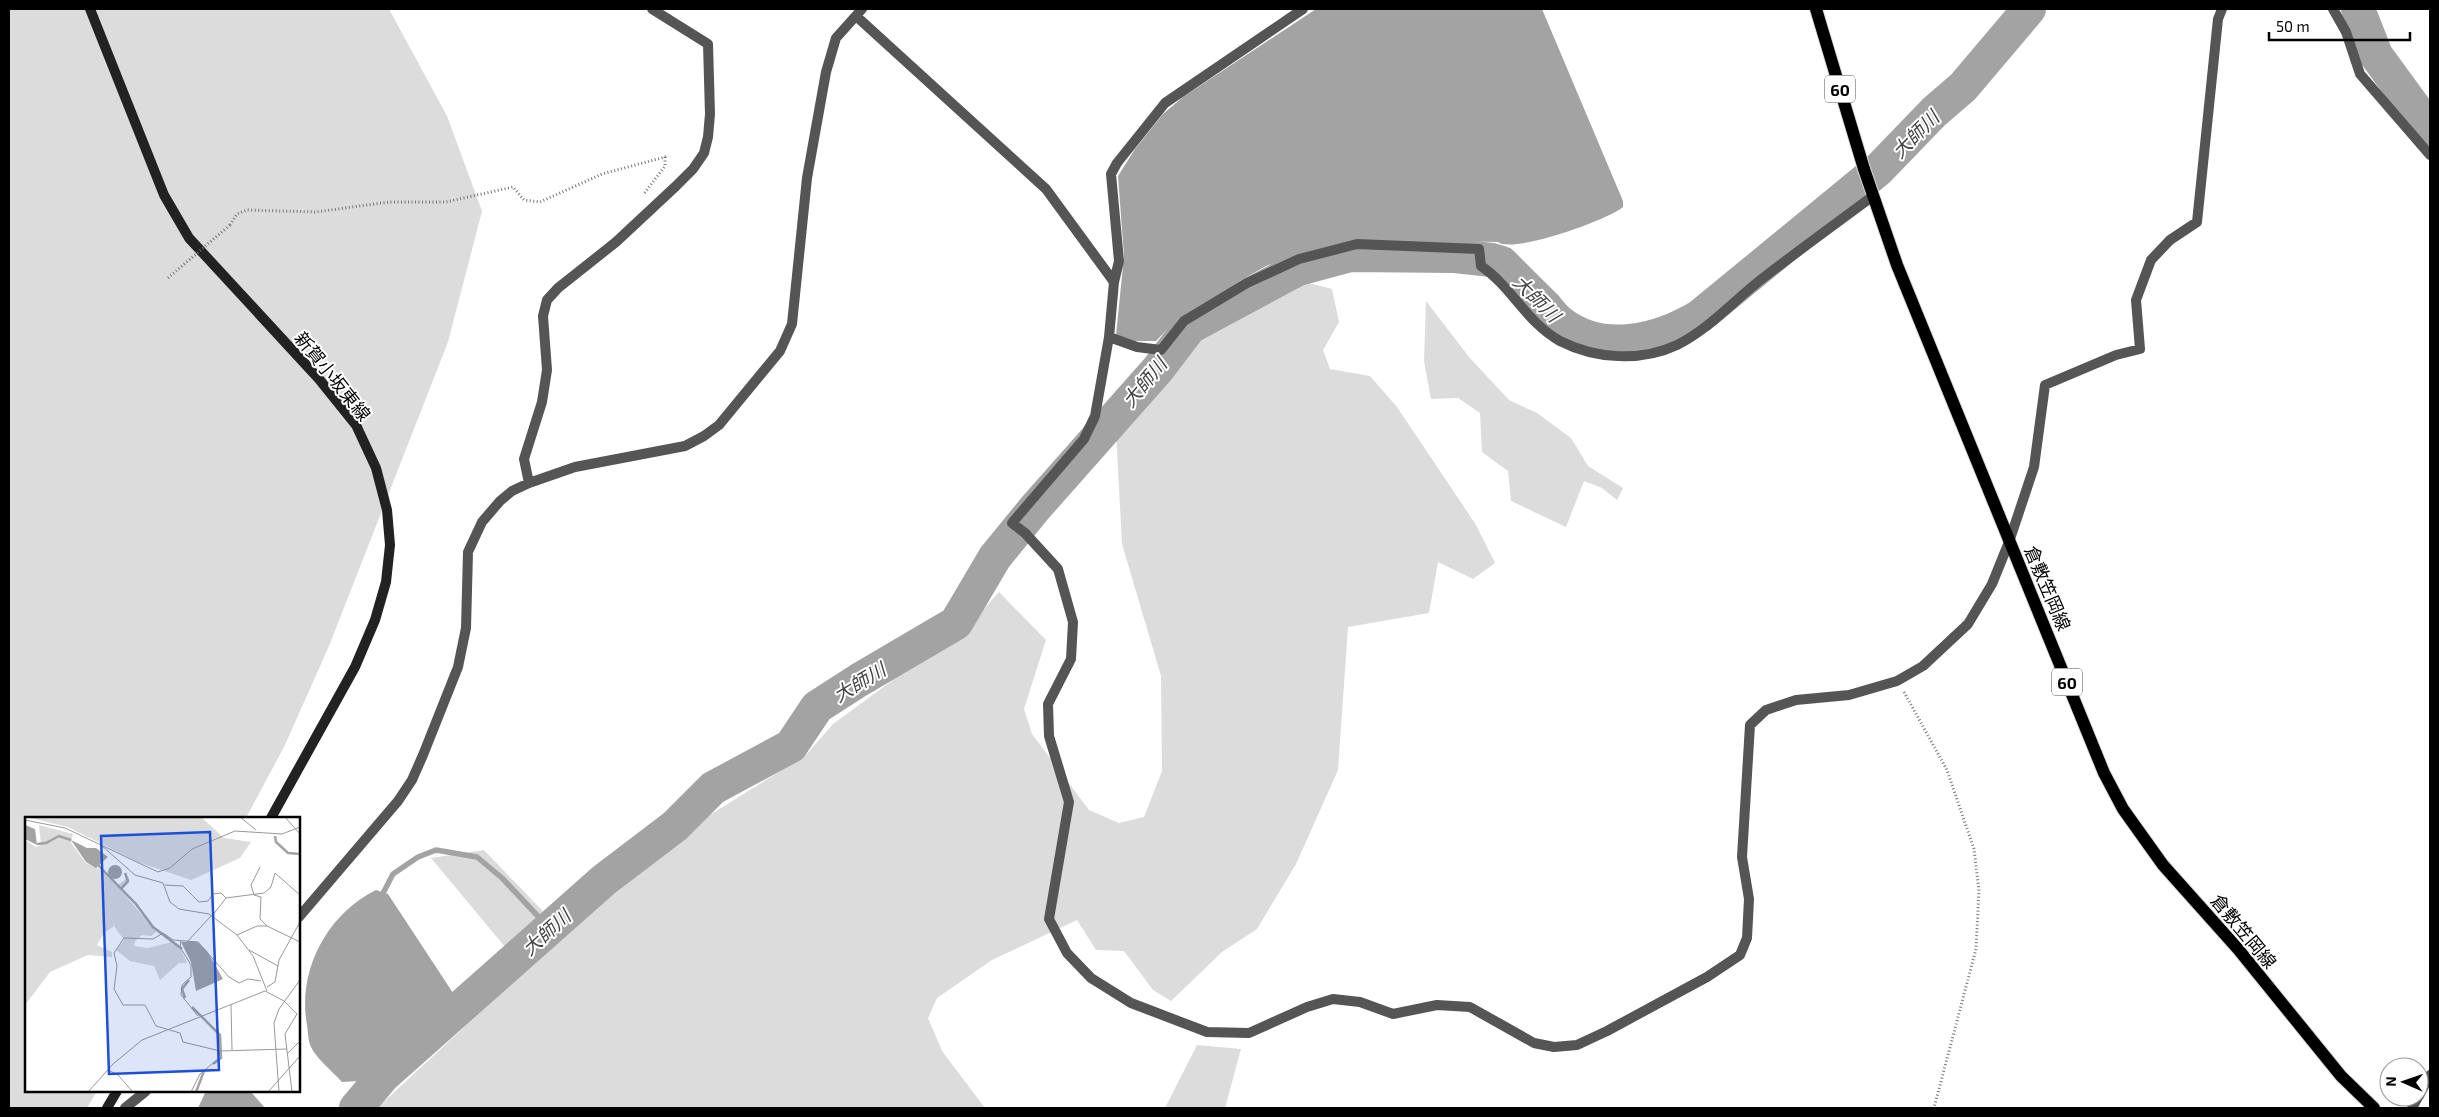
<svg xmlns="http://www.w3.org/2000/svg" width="2439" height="1117" font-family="'Exo 2','Noto Sans JP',sans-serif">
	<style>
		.green { fill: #dcdcdc }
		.water { fill: #a3a3a3 }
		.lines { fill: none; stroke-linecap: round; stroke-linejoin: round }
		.stream { stroke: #a3a3a3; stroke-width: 5.5 }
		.river { stroke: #a3a3a3; stroke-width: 34 }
		.primary-casing { stroke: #dbdbdb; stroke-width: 14 }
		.path { stroke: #777; stroke-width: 3; stroke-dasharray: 1 2.5; stroke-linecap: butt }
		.street { stroke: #555; stroke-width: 10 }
		.secondary { stroke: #222; stroke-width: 10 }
		.primary { stroke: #000; stroke-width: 12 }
		.path-bridge { stroke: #777; stroke-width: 3; stroke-dasharray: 1 2.5; stroke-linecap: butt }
		.labels { text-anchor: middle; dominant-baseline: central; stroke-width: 4; stroke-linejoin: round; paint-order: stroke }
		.shield { fill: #fff; stroke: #4c4c4c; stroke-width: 1 }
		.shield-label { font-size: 16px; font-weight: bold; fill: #000 }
		.street-label { font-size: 18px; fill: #000; stroke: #fff }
		.water-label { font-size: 19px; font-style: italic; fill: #444; stroke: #fff }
		.inset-river { fill: none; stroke: #a3a3a3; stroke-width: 2.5 }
		.inset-road { fill: none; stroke: #999; stroke-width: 1 }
		.view { fill: #1d4ed8; fill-opacity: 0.15; stroke: #1d4ed8; stroke-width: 2.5 }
		.inset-edge { fill: none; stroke: #000; stroke-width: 2.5 }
	</style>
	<rect width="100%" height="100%" fill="#fff"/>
	<!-- green -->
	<path class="green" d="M9,9H389L447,116L482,211L448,342L329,646L284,747L246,818H26V1091H97L87,1108H9Z
		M1293,279L1332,289L1339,322L1323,350L1330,369L1370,376L1397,407L1476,525L1495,563L1473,579L1438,562L1429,613L1348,627L1338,770L1296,864L1257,929L1222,952L1171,1001L1153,990L1124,951L1096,950L1077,920L992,960L937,998L928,1018L942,1051L985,1108H377L525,971L431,858L484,850L562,931L681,833L806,755L833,724L923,658L965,630L999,592L1046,640L1024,709L1032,734L1089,810L1119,823L1144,817L1162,771L1161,676L1122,544L1116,432L1195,337Z
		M1426,301L1469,357L1509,400L1537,413L1571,438L1588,466L1623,488L1617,500L1602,488L1584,481L1566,527L1511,501L1508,471L1482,452L1480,413L1458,398L1431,399L1424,361Z
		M1197,1045L1241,1049L1225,1108H1165Z"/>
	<!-- water -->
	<path class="water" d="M1316,9H1542L1623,201V207C1608,220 1513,254 1498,242L1360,239L1326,244L1266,266L1181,315L1156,341H1135L1116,335L1124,256L1118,176L1135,149L1163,114L1183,97Z
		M376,890L388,894L455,996L454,1001L359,1081L342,1082C334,1073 316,1058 311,1047C308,1041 308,1031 307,1025C297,971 327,914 376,890Z
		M206,1091H250L265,1108H198Z"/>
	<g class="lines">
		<!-- stream -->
		<path class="stream" d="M380,899L393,874L418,857L436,850L477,857L502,878L550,929"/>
		<!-- river -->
		<path class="river" d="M2358,9L2376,55L2430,129
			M356,1108L383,1076L604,880L675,826L713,788L791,746L817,707L859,680L956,623L995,557L1035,508L1158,369L1190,327L1298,269L1350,255L1455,256L1492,260L1502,263C1516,278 1531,292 1545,306C1550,312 1555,319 1561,323C1603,355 1658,341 1700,316L1879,169L1934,112L1963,87L2029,9"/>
		<defs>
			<path id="primary" d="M1816,9L1864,169L1897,265L2104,773L2123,809L2163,865L2238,949L2341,1076L2374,1108"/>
		</defs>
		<!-- primary casing -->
		<use href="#primary" class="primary-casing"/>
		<!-- path -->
		<path class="path" d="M230,225L237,214L247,210L316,212L389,202H446L513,187L524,200L540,202L602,174L665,157V166L643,195
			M1904,692L1947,770L1974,849L1979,891L1976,949L1934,1108"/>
		<!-- street -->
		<path class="street" d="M1303,9L1165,103L1117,163L1111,174L1119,261L1114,282L1109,337L1095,416L1084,439L1012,523L1025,533L1058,569L1073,622L1071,659L1048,704L1049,736L1069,802L1049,919L1067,953L1091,978L1131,1003L1207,1032L1249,1033L1307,1007L1333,999L1360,1002L1393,1014L1437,1005L1470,1007L1534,1043L1554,1047L1577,1045L1607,1031L1707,977L1740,955L1747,938L1749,899L1742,857L1750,725L1766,710L1796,700L1849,695L1897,681L1923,666L1968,624L1992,584L2009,542L2034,467L2045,385L2116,355L2140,349L2136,300L2151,260L2170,240L2197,222L2218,19L2222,9
			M2333,9L2346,32L2360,74L2430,155
			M856,16L1046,189L1114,282
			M1109,337L1137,347L1161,350L1184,321L1247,283L1299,259L1357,244L1479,249L1481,266C1511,286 1527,323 1560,341C1595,359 1641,362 1677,345C1711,328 1737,297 1767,275C1802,248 1838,222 1873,196
			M529,483L524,459L542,402L547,370L543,316L547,300L558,288L616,242L676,186L693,169L704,153L708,137L710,114L708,44L652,9
			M299,917L398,801L412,780L423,755L458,667L466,628L468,552L482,522L500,501L512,491L529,483L575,467L685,446L704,436L719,425L780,351L792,324L807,178L826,72L836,38L862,9
			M2419,1096L2430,1075
			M125,1108L146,1091
			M2412,1108L2418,1097"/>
		<!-- secondary -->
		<path class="secondary" d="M90,9L164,195L189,238L319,379L356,425L376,468L387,510L390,545L386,582L375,620L355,667L271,818
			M107,1108L117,1091"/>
		<!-- primary -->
		<use href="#primary" class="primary"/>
		<!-- path-bridge -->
		<path class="path-bridge" d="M168,278L230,225"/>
	</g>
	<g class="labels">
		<!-- shield labels -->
		<g class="shield">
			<rect x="1825" y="75.5" width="30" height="27" rx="4"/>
			<rect x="2052" y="668.5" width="30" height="27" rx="4"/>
		</g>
		<g class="shield-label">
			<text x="1840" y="89">60</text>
			<text x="2067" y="682">60</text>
		</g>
		<!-- street labels -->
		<g class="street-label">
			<text transform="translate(333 376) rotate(51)">新賀小坂東線</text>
			<text transform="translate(2048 588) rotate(67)">倉敷笠岡線</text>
			<text transform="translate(2244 931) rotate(50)">倉敷笠岡線</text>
		</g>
		<!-- water labels -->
		<g class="water-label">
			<text transform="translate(1915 134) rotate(-45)">大師川</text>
			<text transform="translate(1537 298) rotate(45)">大師川</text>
			<text transform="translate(1144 382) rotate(-50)">大師川</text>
			<text transform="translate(859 682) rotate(-31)">大師川</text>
			<text transform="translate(546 932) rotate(-42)">大師川</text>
		</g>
	</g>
	<!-- overview -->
	<g transform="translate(25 817)">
		<rect width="275" height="275" fill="#fff"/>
		<path d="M1,0H176L199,21L226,25L215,41L166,63L113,45L43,10ZM14,8L48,17L46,26L61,46L75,52L92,69L103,60L104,65L96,73L131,115L126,119L117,118L110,124L109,129L123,131L147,125L156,133L162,146H154L135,163L129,149L105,144L91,133L99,123L89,109L79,116L72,128L87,135V140L63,138L25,155L0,188V23L11,30L16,28Z" fill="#dcdcdc"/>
		<path d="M0,8L10,12L12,28L0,22ZM46,23L62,31H71L83,40L71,51L61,45ZM83 55a7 7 0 1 1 14 0a7 7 0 1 1-14 0ZM156,125H172L182,134L198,162L171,174L166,145Z" fill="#a3a3a3"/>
		<path class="inset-river" d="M250,19L251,25L263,36L275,37M12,27L21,26L34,19L46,23M72,47L111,87L128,110L157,132M96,72L103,64L100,56M160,181L157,172L164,163M167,190L195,218L196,241L188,247M171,275L179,254"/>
		<path class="inset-road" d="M215,0L231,13M260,0L275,17M0,3L40,11L133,55L145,51L167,32L210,14L257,17L275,10M76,28L110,58L138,66L145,85L154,92L184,97L212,118L228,139L242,174M235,50L226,68L229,78L236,80L235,102L242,109M140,68L158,69L174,85L183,84L188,77L196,76L201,81L187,99M201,81L239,76L246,70L250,56L275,78M212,118L232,109H242L275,125M156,124L155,130L166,148V160L157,168L156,178L173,199M162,125L186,99M224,133L253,149M236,164L223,162L214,166L204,160L173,125L148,123L138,116L128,122L99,121L89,136L92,149L89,172L98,188H120L131,209L155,216L158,225L195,234L262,232M242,170L250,165L254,143L275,105M259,184L272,197L260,217L267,275M206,188L207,233M263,236L275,224M83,253L93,258L108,275M63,275L88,247L117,223L240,174L259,184M166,275L175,257L193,242L195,234M243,275L275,239M254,275L249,206L254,192L275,163"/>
		<path class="view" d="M185,15L194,253L84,257L76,19Z"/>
		<rect width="275" height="275" class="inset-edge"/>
	</g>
	<!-- border -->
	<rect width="2439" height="1117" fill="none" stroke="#000000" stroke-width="20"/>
	<!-- north arrow -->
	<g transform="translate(2404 1082) rotate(272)"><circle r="24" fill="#ffffff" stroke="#999999"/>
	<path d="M0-4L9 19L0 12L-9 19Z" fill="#000000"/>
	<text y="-8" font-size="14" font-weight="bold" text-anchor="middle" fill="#000000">N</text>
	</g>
	<!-- scale -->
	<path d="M2269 32v8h141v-8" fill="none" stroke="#000000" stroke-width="2.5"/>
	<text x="2276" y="32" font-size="15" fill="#000000" stroke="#ffffff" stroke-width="4" paint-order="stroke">50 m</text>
</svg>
